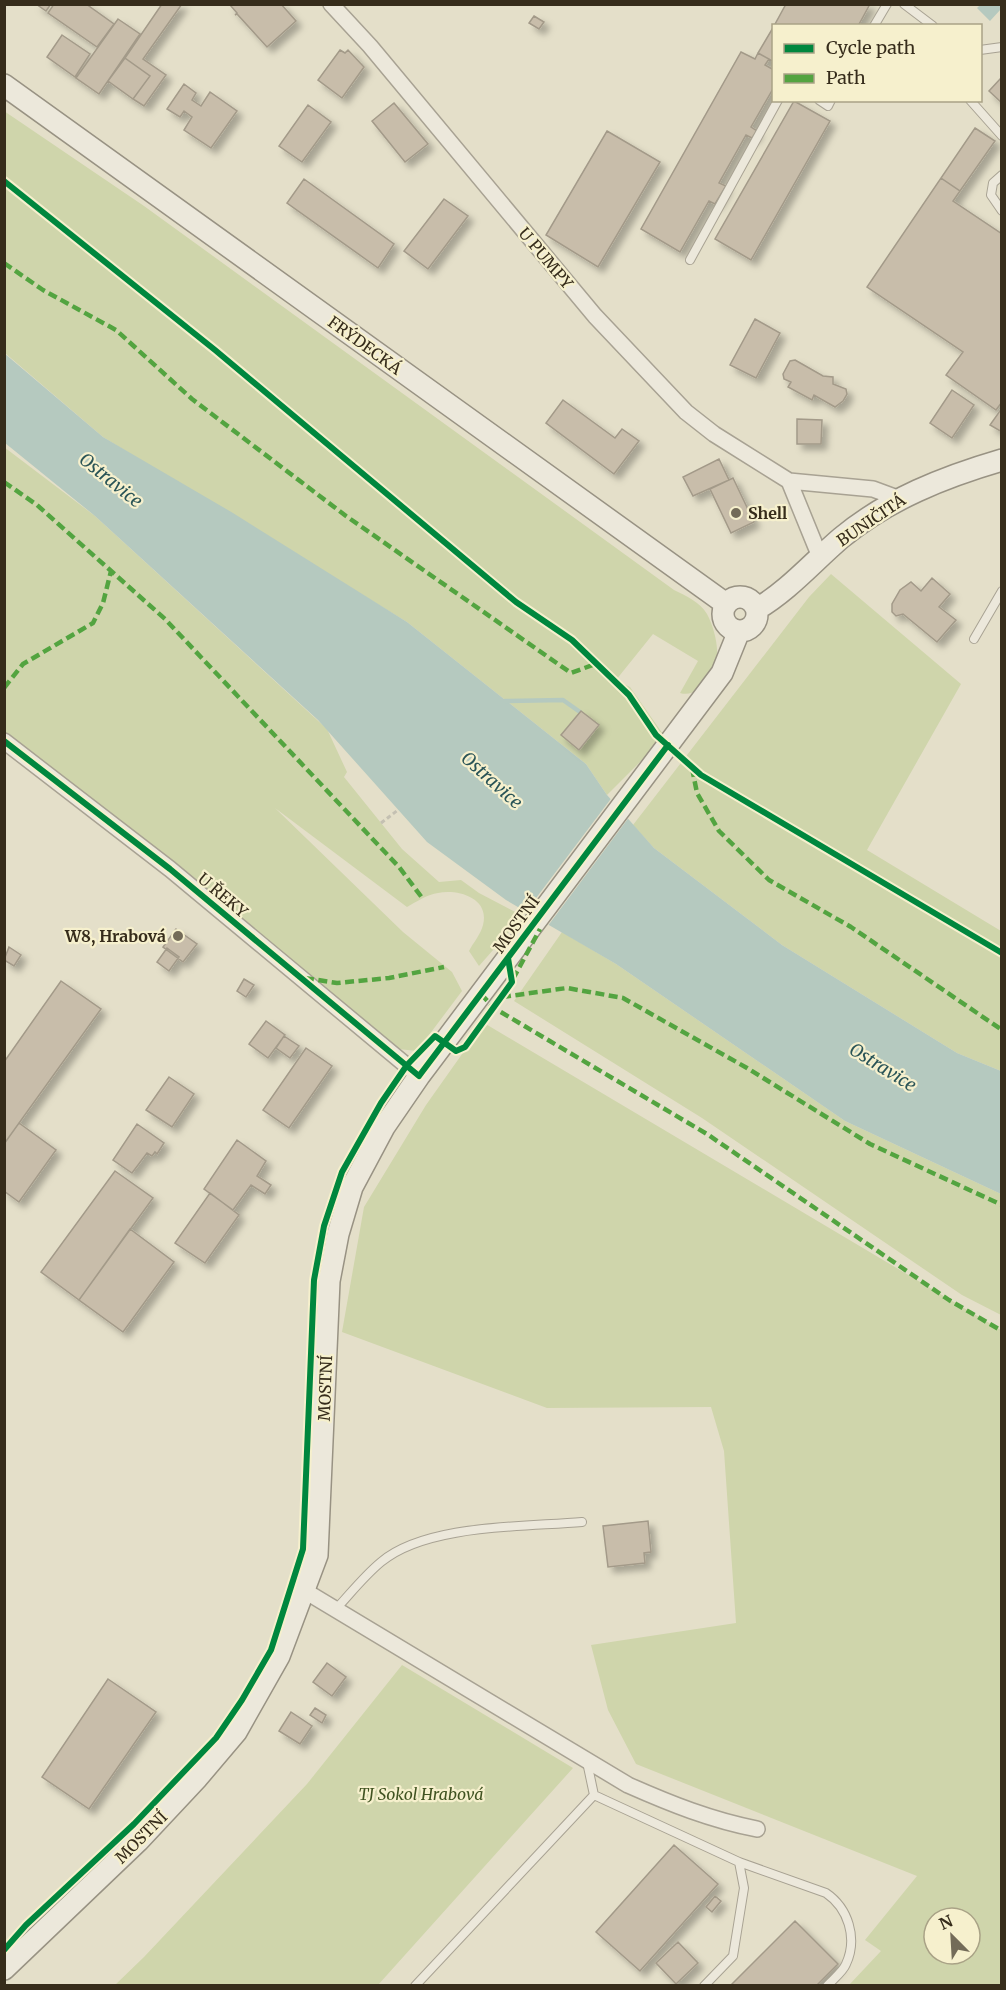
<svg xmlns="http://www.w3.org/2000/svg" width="1006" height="1990" font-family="Merriweather,serif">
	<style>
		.green { fill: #cfd5ab; fill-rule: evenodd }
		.water { fill: #b5c9bf }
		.pier { fill: #e4dfc9 }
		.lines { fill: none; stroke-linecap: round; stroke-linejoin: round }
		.stream { stroke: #b5c9bf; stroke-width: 4.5 }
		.building { fill: #c8bdaa; stroke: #a39a89; stroke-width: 1.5; filter: url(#shadow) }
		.lane-casing { stroke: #a8a293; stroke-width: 10 }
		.street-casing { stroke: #a8a293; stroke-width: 18 }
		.secondary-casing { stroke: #989283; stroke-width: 24 }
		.path { stroke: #c4c0b2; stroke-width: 3; stroke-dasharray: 4.5 3; stroke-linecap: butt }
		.lane { stroke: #ece8db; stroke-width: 8 }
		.street { stroke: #ece8db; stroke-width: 15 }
		.secondary { stroke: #ece8db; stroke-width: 21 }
		.quiet { stroke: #53a440; stroke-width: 4.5; stroke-dasharray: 9 4.5; stroke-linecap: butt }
		.cycleway-casing { stroke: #f6f0cd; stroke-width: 10 }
		.cycleway { stroke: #00873e; stroke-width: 6 }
		.poi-dot { fill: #736b58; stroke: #f6f0cd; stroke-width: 2 }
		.labels { text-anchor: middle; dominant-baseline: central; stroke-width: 4.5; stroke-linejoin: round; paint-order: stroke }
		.street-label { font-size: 16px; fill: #362c1b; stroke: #f6f0cd }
		.poi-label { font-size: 16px; font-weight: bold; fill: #362c1b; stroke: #f6f0cd; text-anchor: start }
		.park-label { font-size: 16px; font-style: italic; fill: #405321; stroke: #f6f0cd }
		.water-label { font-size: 18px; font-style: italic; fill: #2a5457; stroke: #f6f0cd }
	</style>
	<defs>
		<filter id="shadow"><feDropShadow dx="5.5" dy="5.5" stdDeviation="3" flood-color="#0004"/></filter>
	</defs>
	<rect width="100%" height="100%" fill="#e4dfc9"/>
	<!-- green -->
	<path class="green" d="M4,111L144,206L674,590C686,596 700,602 707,614C713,625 718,643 717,655C715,672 700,699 680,693L698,661L653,634L616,680L630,687L665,737L607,795L586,764L407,622L103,437L5,353Z
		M4,447L95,516L327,729L347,772L344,777L402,849L439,882L461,880L479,893L523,916L479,966L469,951C473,943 481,934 483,925C490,898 458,889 438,893C428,894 416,902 407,907L275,808L403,932L452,972L462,991L417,1051L398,1049L5,740Z
		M831,574L961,684L867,850L1001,931V1071L957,1053L782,945L654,848L633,825L809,597Z
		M562,932L616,964L845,1121L1001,1194V1315L962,1295L702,1118L514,1001Z
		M484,1023L1001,1330V1985H849L881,1951L865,1940L917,1876L636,1764L608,1710L591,1645L736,1623L724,1451L711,1407L547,1408L342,1332L364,1207L426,1105ZM934,1918H970V1954H934Z
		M402,1665L573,1768L378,1985H115L144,1957L307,1784Z"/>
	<!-- water -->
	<path class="water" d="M980,5H1000L1001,9L990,21L977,8Z
		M4,353L103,437L233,513L407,622L586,764L607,795L654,848L782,945L957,1053L1001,1071V1194L845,1121L616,964L506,900L427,842L318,720L95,516L5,443Z"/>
	<!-- pier -->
	<path class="pier" d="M613,796L630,816L547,927L524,914Z"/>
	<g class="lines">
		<!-- stream -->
		<path class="stream" d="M505,701L563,700L580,712"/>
	</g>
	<!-- building -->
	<path class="building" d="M36,4H51L46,11Z
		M54,4H86L114,24L97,47L48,13Z
		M162,4H182L143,59L166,75L144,106L133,99L150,76L125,58Z
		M281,4L296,21L267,47L237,14L235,15L237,13L230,5Z
		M786,4H870L858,26H774Z
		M534,16L544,22L539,29L529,23Z
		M118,19L140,34L99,94L76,78Z
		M774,26V62L758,53Z
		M62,35L90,54L75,77L47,57Z
		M340,50L345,53L348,50L364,67L342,98L318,80Z
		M741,52L755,59L758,53L769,59L765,65L774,70V87L751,127L757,131L752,138L746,135L719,183L726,186L715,204L709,201L680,252L641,229Z
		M125,58L150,76L133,99L108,81Z
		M1001,78H1002V103L989,91Z
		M184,84L196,93L192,100L201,106L210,92L237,111L211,148L184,130L192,117L184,111L180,117L167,109Z
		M794,101L830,121L751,260L715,239Z
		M394,103L428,144L405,162L372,121Z
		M308,105L331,122L302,162L279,146Z
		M975,128L995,141L960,191L941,178Z
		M607,131L660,162L598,267L546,235Z
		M941,178L960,191L953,201L1002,234V402L996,410L946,375L963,352L867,287Z
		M304,179L394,244L378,268L287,203Z
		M444,199L468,216L428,269L404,251Z
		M755,319L780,333L756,378L730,365Z
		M795,360L823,376L833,377V384L846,389L847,394L843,401L835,407L814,395L812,400L788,387L791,382L784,379L783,374L790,361Z
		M952,390L974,405L952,438L930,423Z
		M563,400L615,438L622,429L639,441L614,474L546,423Z
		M1002,408V432L990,425Z
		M797,419L822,420L821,444H797Z
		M719,459L729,480L693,496L683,477Z
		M733,478L754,522L731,533L710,489Z
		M932,578L950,594L939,607L956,620L937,642L903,614L896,616L892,612V604L900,590L911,582L921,591Z
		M581,711L599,725L579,750L561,735Z
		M176,929L197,944L183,962L163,947Z
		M9,947L21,955L14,966L4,960Z
		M167,948L179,957L169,971L157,962Z
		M244,979L254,985L246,997L237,991Z
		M61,981L101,1009L4,1144V1062Z
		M266,1021L285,1035L268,1058L249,1044Z
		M284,1036L299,1046L290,1058L276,1048Z
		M306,1048L332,1066L289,1128L263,1110Z
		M169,1077L194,1094L172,1127L146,1110Z
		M19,1123L56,1150L19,1202L4,1191V1144Z
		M137,1124L164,1143L157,1154L155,1152L152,1156L147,1153L132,1173L113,1160Z
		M237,1140L266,1161L257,1176L271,1185L265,1194L251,1185L233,1210L204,1189Z
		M115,1171L153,1198L79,1300L41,1272Z
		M210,1193L239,1215L205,1263L175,1243Z
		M130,1229L174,1262L123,1332L79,1300Z
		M648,1521L651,1552L644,1553L645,1563L608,1567L603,1526Z
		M327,1663L346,1677L332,1696L313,1682Z
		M108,1679L156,1712L89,1809L42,1777Z
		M315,1708L326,1715L322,1723L310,1715Z
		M291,1712L312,1726L300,1744L279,1731Z
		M674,1845L718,1884L640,1971L596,1932Z
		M715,1896L721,1901L712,1912L706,1907Z
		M795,1921L838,1964L816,1986H730Z
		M678,1942L698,1963L676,1984L656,1963Z"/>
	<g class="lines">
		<defs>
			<path id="lane" d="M904,4L933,26
				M874,26L887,4
				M980,50L1002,47
				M819,100L828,106L831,100
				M970,100L1002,136
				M1002,175L993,183L991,195L1002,211
				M690,260L778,100
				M974,639L1002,591
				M336,1609C350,1594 364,1576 381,1562C426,1524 524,1527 582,1522
				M587,1762L594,1795L739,1862L826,1893C848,1908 858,1938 846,1964C843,1972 832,1980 827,1986
				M415,1986L594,1795
				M704,1986L733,1956L744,1888L739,1862"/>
			<path id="street" d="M331,4L370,46L595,316L686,412L714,434L789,481L820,557
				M789,481L873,489L900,499
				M4,741L170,869L419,1076
				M305,1591L628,1785C671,1804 711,1820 757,1829"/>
			<path id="secondary" d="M4,85L726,604
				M723 614a17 17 0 1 1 34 0a17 17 0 1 1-34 0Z
				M757,609C789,590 813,562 841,538C888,499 944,477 1002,460
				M4,1969L138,1841L197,1778L236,1732L279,1656L317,1555L329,1281L338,1234L352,1187L384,1127L419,1076L722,673L739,631"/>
		</defs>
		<!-- lane casing -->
		<use href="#lane" class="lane-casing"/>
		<!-- street casing -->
		<use href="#street" class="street-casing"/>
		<!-- secondary casing -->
		<use href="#secondary" class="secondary-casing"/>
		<!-- path -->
		<path class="path" d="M381,823L398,810"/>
		<!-- lane -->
		<use href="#lane" class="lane"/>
		<!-- street -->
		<use href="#street" class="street"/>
		<!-- secondary -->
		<use href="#secondary" class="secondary"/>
		<!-- quiet -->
		<path class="quiet" d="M4,263L43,290L116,330L192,399L346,516L571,673L598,663
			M4,482L37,505L165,619L399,867L423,899
			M4,688L23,664L93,623L103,603L111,571
			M692,768L697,793L719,831L769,880L851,927L1002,1030
			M305,978L337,983L389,978L444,967
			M513,979L540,929
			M481,994L494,1008L707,1134L949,1300L1002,1331
			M502,997L567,988L623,998L747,1068L870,1144L1002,1205"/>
		<defs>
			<path id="cycleway" d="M4,181L215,350L516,602L572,640L629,695L656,735L701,775L1002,953
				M4,741L170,869L419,1076L668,745
				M4,1950L26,1925L134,1824L216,1738L242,1700L271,1650L303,1549L314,1280L324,1226L342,1172L381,1103L407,1065L435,1036L456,1051L465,1047L512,982L508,958"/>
		</defs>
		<!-- cycleway casing -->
		<use href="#cycleway" class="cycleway-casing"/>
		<!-- cycleway -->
		<use href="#cycleway" class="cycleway"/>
	</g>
	<!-- markers -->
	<g class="poi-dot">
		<circle cx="736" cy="513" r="6"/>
		<circle cx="178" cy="936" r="6"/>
	</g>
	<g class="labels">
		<!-- street labels -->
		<g class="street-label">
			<text transform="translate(546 258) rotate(50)">U PUMPY</text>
			<text transform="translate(365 345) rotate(36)">FRÝDECKÁ</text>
			<text transform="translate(871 520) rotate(-34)">BUNIČITÁ</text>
			<text transform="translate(223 895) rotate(40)">U ŘEKY</text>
			<text transform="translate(516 924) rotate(-54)">MOSTNÍ</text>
			<text transform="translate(325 1388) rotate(-88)">MOSTNÍ</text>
			<text transform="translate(141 1837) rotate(-45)">MOSTNÍ</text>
		</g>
		<!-- poi labels -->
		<g class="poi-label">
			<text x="748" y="513">Shell</text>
			<text x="166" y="936" text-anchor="end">W8, Hrabová</text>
		</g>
		<!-- park labels -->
		<g class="park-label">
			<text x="421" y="1794">TJ Sokol Hrabová</text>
		</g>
		<!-- water labels -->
		<g class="water-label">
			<text transform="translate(111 480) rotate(39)">Ostravice</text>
			<text transform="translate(492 780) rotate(42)">Ostravice</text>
			<text transform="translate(883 1067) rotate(32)">Ostravice</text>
		</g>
	</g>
	<!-- border -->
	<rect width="1006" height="1990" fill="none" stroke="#362c1b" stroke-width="12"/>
	<!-- legend -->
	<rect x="772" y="24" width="210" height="78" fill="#f6f0cd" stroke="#a9a286" stroke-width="1.5"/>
	<rect x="784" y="44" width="30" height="9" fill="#00873e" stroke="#a9a286" stroke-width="1.5"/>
	<text x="826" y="54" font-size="18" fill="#362c1b">Cycle path</text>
	<rect x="784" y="74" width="30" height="9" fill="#53a440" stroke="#a9a286" stroke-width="1.5"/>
	<text x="826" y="84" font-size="18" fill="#362c1b">Path</text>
	<!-- north arrow -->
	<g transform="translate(952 1936) rotate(336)"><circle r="28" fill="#f6f0cd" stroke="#a9a286" stroke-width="1.5"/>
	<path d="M0-4.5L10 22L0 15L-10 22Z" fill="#736b58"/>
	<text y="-9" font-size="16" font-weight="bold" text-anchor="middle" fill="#362c1b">N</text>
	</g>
</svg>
